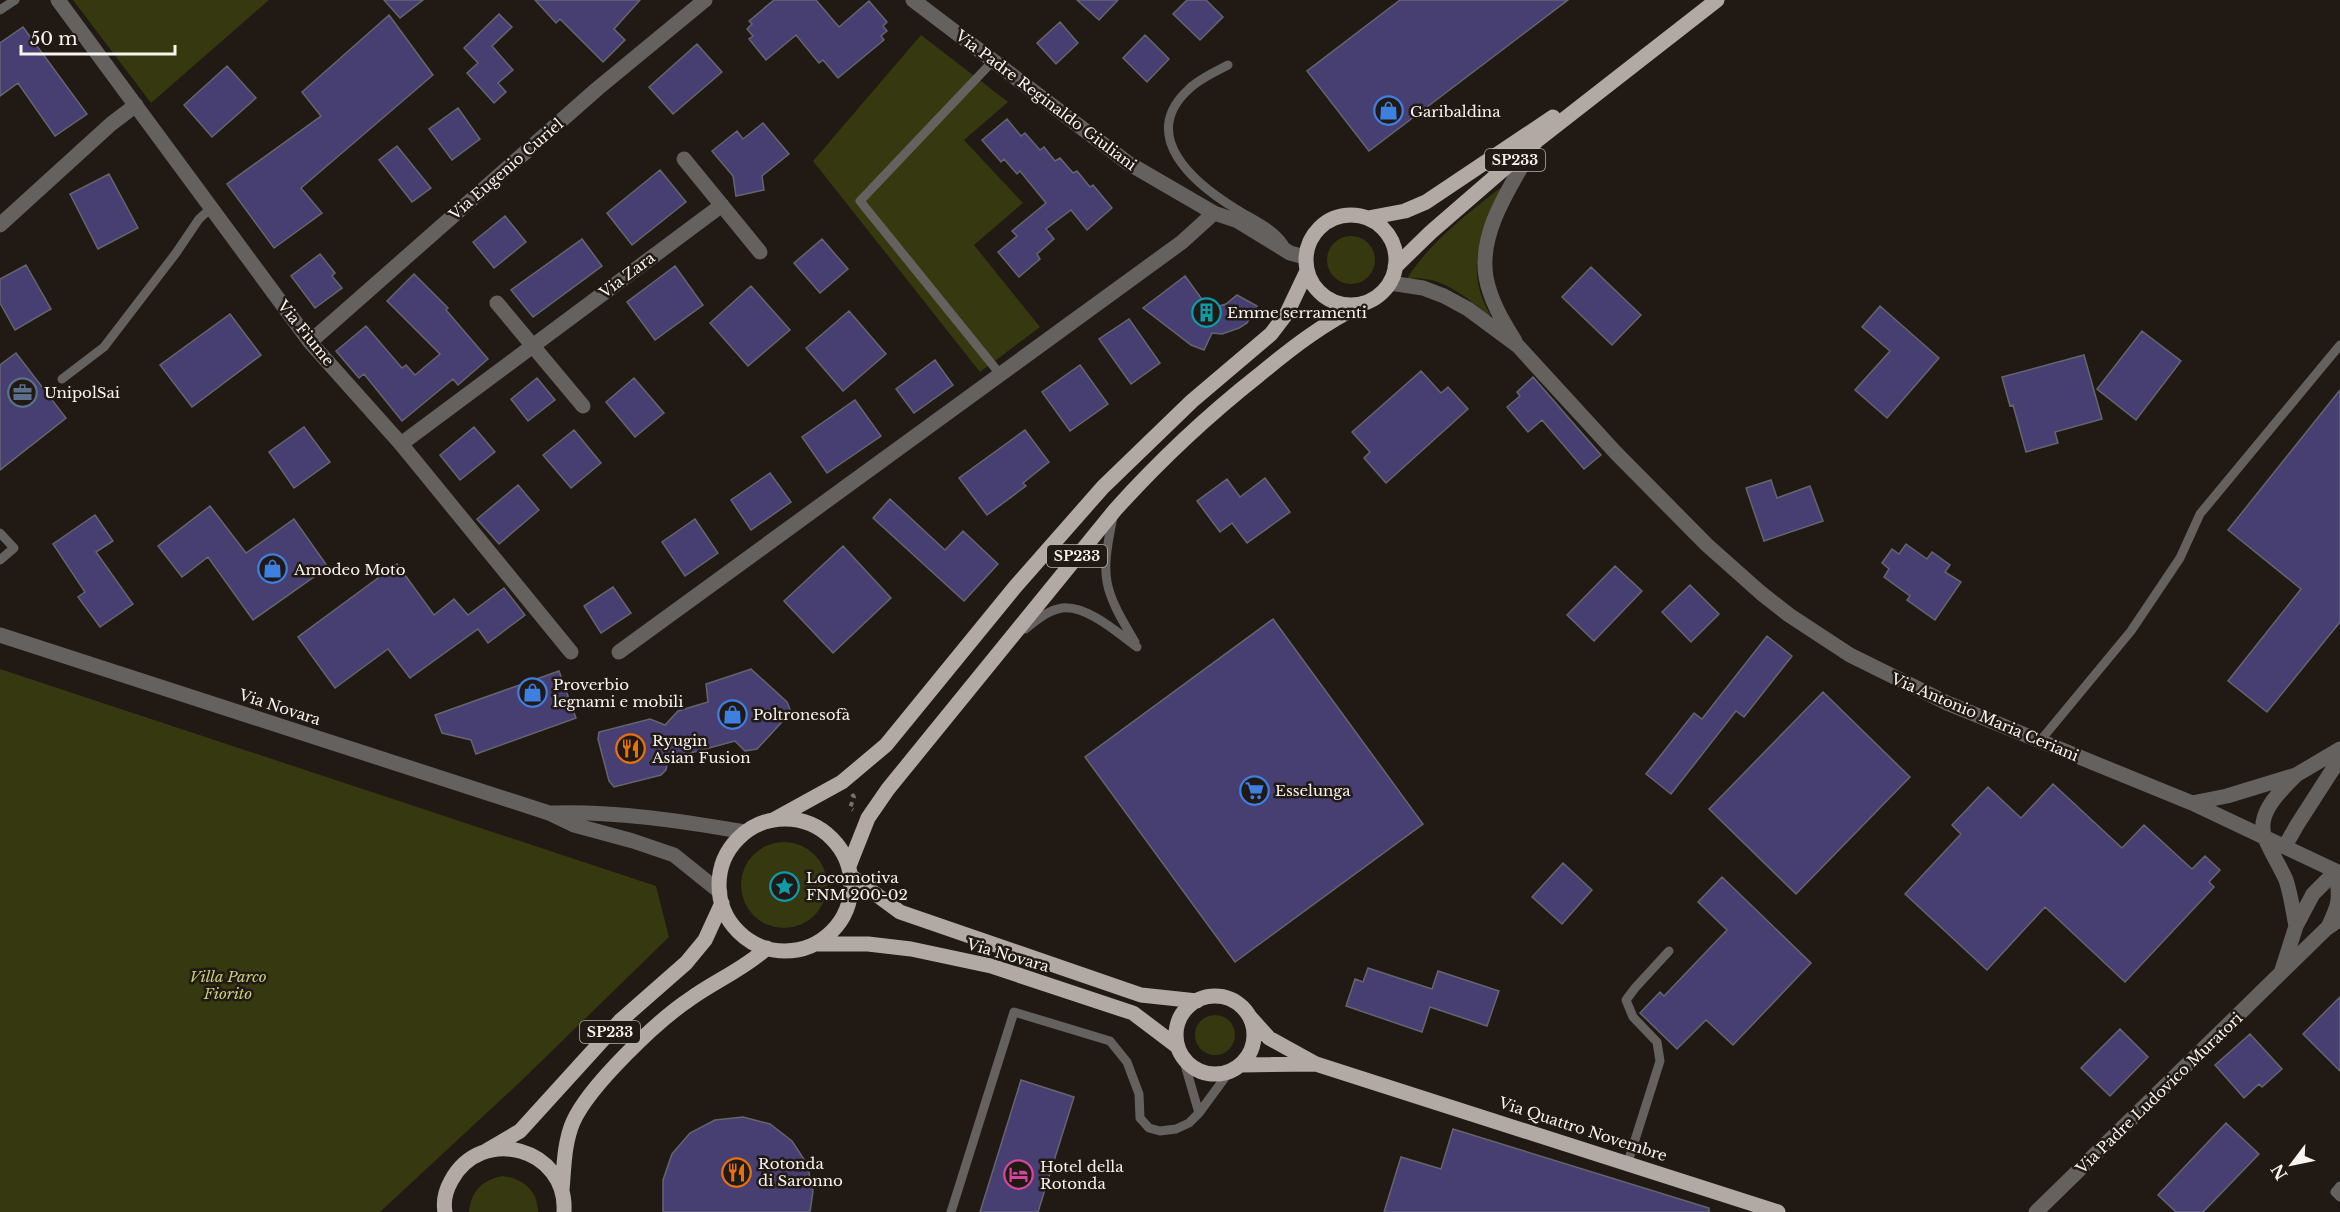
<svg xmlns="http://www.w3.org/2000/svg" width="2340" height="1212" font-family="'Libre Baskerville',serif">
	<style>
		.green { fill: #363810 }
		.building { fill: #473f71; stroke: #65656f; stroke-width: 1.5 }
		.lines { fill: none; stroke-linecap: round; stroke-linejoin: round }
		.path { stroke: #77716c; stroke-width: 4; stroke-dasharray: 4.5 4.5; stroke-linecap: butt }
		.service { stroke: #65615f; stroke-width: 9 }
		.minor { stroke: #65615f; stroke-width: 15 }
		.primary { stroke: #b2a8a4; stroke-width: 15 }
		.labels { text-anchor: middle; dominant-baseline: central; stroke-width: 5; stroke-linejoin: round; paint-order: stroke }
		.shield { fill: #201914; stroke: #b7b2ad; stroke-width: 1.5 }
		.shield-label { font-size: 14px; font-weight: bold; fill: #f8f3ef }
		.street-label { font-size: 15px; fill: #f8f3ef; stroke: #201914 }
		.poi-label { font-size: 15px; fill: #f8f3ef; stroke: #201914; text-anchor: start }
		.park-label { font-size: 15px; font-style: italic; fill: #c8d077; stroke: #201914 }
	</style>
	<rect width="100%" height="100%" fill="#201914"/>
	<!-- green -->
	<path class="green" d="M73,0H269L151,103Z
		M921,35L1008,102L964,140L1023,203L974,245L1040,327L980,372L813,161Z
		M1500,188L1502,190C1479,228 1465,273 1490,314L1489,316C1468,298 1439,274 1409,279L1408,277C1432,240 1466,215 1500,188Z
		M1327 260a24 24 0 1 1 48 0a24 24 0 1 1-48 0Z
		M0,669L656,886L669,937L519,1083L380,1212H0Z
		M741 885a43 43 0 1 1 86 0a43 43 0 1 1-86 0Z
		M1195 1035a20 20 0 1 1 40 0a20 20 0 1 1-40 0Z
		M503,1176C523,1179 538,1190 538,1212H469C471,1191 482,1180 503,1176Z"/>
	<!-- building -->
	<path class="building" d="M384,0H423L400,18Z
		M535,0H640L614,29L625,40L603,62L560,19L556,23Z
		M774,0H816L839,27L869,1L887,22L883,26L887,31L881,36L884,40L838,78L823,60L819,63L796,35L766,60L749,39L753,36L747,29L752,24L749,21Z
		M1077,0H1118L1099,20Z
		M1187,0H1206L1223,17L1200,40L1173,14Z
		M1400,0H1568L1369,151L1307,71Z
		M499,14L512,27L492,46L513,70L498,83L506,92L494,103L467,73L478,63L464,48Z
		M389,15L433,75L301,188L322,213L274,248L227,184L321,116L302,92Z
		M1060,22L1078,43L1056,64L1037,43Z
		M23,27L87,114L55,136L18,83L0,96V43Z
		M1145,35L1169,59L1147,82L1123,58Z
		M697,44L722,72L673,114L649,87Z
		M227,66L256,98L212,137L184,105Z
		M458,108L480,139L452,160L429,129Z
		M1007,119L1021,136L1025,133L1040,150L1044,147L1055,161L1060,158L1073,173L1077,171L1090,187L1093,185L1112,208L1087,230L1071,210L1046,229L1054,239L1037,254L1040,259L1019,277L998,252L1017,236L1012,231L1046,203L1020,171L1017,174L1004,159L1001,162L982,140Z
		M763,123L789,154L762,176L764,190L736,196L733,176L712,151L737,131L743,139Z
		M397,146L431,188L412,202L379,160Z
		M660,170L686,202L632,245L607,213Z
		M109,174L138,228L98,249L70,194Z
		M505,216L526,242L494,268L473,242Z
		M582,239L602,266L533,317L511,290Z
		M822,239L848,269L820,293L794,263Z
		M320,254L335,273L332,276L342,288L315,308L291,276Z
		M26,265L51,309L15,330L0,303V279Z
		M675,266L703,305L655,340L627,302Z
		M1591,267L1641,315L1612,345L1562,297Z
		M414,274L448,308L446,310L488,359L458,385L453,379L402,421L364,374L359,378L336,351L366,326L402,368L406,365L415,375L440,354L387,301Z
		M1185,276L1209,309L1226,304L1237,295L1257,306L1247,323L1239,328L1222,334L1212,333L1204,350L1191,345L1143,308Z
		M751,286L790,330L748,366L710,323Z
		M1880,306L1939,358L1887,418L1855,390L1890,351L1862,327Z
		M849,311L886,354L843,391L806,348Z
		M230,314L261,355L192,407L160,365Z
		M1129,319L1160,363L1131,384L1099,339Z
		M2142,331L2181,361L2136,420L2097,389Z
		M16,353L66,418L0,470V365Z
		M2084,355L2102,419L2055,432L2058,443L2026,452L2013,405L2010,406L2002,377Z
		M935,360L953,385L914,413L896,389Z
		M1080,365L1108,404L1070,431L1042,392Z
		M1421,371L1441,393L1448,387L1468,409L1386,483L1364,458L1370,452L1352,432Z
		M1533,377L1601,455L1584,469L1542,420L1528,432L1507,407L1520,396L1517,392Z
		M537,378L555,400L528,421L511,399Z
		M634,378L664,413L635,437L606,402Z
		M2340,390V622L2267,712L2228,681L2301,589L2228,530Z
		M855,400L881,436L827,473L802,437Z
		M304,427L330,462L294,488L269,452Z
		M474,427L495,452L460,480L440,455Z
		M574,430L601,463L571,488L543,455Z
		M1025,430L1049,462L1023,483L1026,486L987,515L959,478Z
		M770,473L791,502L751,530L731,500Z
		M1265,478L1290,512L1247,543L1232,523L1220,532L1197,501L1227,479L1240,497Z
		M1771,480L1777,498L1810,486L1823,521L1764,541L1746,488Z
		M518,485L539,510L499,544L477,519Z
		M890,499L945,550L963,531L998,564L964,601L873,518Z
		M210,506L246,553L294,519L328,567L253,620L208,557L182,577L158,546Z
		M95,515L113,541L96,552L133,604L100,627L78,597L85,592L53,544Z
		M695,519L718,553L685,576L662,542Z
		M1906,544L1927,559L1932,552L1950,565L1945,572L1961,582L1935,620L1907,600L1910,596L1884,577L1889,569L1882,563L1892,549L1899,554Z
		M843,546L891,598L833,653L784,601Z
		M397,564L434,615L454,599L468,615L504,588L525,615L488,643L478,629L410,678L388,649L335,688L298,637Z
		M1615,566L1642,591L1594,641L1567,615Z
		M1690,585L1719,614L1691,642L1662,612Z
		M613,587L631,613L601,633L584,606Z
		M1273,619L1423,824L1235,962L1085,757Z
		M1767,636L1792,656L1744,717L1736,711L1671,794L1646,774L1694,713L1702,719Z
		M751,669L787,702L791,712L757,749L745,751L735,741L668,759L666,770L661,775L614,787L609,781L598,739L599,732L650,719L665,725L678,711L708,702L706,684Z
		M559,671L576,718L476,754L471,740L442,733L435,715Z
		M1823,692L1910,777L1796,894L1709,809Z
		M2053,784L2122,848L2144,825L2192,869L2205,856L2220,870L2209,882L2214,887L2125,982L2045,907L1987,970L1905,894L1961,834L1952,825L1988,787L2021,818Z
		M1563,863L1592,890L1562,924L1532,897Z
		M1722,877L1811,963L1733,1045L1706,1020L1677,1049L1640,1013L1660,992L1664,996L1727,930L1698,902Z
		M1368,968L1432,989L1438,971L1499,991L1487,1026L1430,1007L1422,1032L1346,1006L1355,979L1363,982Z
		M2340,997V1071L2303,1034Z
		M2120,1029L2148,1057L2110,1096L2081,1068Z
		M2250,1034L2282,1069L2262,1087L2259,1084L2244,1098L2215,1065Z
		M1021,1080L1074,1097L1038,1212H980Z
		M743,1117L770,1124L792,1141L807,1164L813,1191L810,1212H663V1180L672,1154L690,1133L715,1120Z
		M2226,1123L2259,1154L2203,1212H2176L2158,1195Z
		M1453,1129L1709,1208V1212H1384L1401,1157L1441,1169Z"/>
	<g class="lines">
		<!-- path -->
		<path class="path" d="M852,794L854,797L850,808L853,810"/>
		<!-- service -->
		<path class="service" d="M0,10L15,0
			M993,61L860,201L1000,374
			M1228,65C1215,72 1199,79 1189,89C1137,136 1195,184 1236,209C1253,220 1272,227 1284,244
			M62,379L104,347L176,253L199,219L211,208
			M1113,517C1100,579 1103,588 1135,642
			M0,533L14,548L0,560
			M1025,629C1036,621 1048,610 1062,608C1087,605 1118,633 1137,647
			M2040,741L2131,631L2180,558L2200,514L2340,345
			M1183,1058L1199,1113
			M1628,1162L1660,1061L1657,1042L1633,1017L1626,1000L1635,988L1669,951
			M2340,1186L2335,1192L2340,1197
			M951,1212L1014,1012L1110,1041L1127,1062L1139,1094L1140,1118L1149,1128L1160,1131L1176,1129L1189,1123L1199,1113L1229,1072"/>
		<!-- minor -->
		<path class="minor" d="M58,0L310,342L401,444L571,652
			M913,0L1128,163L1214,213L1238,221L1290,253L1305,257
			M684,159L760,252
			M0,225L111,124L136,105
			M1390,283L1423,288L1444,296L1468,309L1518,346L1616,453L1707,545L1761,593L1789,615L1850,655L1947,703L2192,803L2340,873
			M497,303L583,406
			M1515,341C1503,322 1490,300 1486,277C1478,230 1514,182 1535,143
			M310,342L597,89L705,0
			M401,444L722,205
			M0,635L549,813L574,825L633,841L674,855L720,892
			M619,652L1182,242L1214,213
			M2192,803L2227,796L2296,775L2340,749
			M552,813C616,811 682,821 745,832
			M2285,846L2297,825L2340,758
			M2296,926C2293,911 2291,895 2286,880C2280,866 2271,853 2265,838C2255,813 2281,791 2296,775
			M2328,927C2340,903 2340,898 2336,871
			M2282,970L2296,926L2313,894L2336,871
			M2036,1212L2326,929L2340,919"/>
		<!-- primary -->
		<path class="primary" d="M1306 260a45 45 0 1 1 90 0a45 45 0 1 1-90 0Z
			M1368,218L1405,211L1426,202L1553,117
			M1395,267L1431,232L1535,142L1717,0
			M719 885a66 66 0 1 1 132 0a66 66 0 1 1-132 0Z
			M773,820L842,782L886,745L1015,587L1103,487L1192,401L1271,334L1287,313L1307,271
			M849,866L868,818L888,789L1115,510C1160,460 1207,416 1259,375C1294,346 1324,323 1365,303
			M851,876L900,912L1141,995L1197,1001
			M815,944H868L911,949L991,966L1133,1013L1178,1047
			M1176 1035a39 39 0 1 1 78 0a39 39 0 1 1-78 0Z
			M1250,1017L1269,1038L1316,1064L1778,1212
			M1241,1065L1316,1064
			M486,1151L520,1131L620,1021L686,963L705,940L722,903
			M562,1190C564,1168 564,1143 573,1122C589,1086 657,1021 690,999C715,981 744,969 767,948
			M445,1212C443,1201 446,1190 451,1181C481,1124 568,1148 564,1212"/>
	</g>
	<!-- icons -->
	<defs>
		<symbol id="shop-ring" viewBox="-11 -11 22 22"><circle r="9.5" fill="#201914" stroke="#3f7fe0" stroke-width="1.5"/><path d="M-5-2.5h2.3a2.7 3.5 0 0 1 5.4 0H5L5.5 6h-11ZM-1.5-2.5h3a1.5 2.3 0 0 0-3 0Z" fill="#3f7fe0"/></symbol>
		<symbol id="building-ring" viewBox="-11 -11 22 22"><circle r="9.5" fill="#201914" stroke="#0f9aa8" stroke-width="1.5"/><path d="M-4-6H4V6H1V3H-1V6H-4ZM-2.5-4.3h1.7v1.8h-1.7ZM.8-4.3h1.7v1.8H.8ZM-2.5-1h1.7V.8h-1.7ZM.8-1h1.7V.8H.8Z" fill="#0f9aa8"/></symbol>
		<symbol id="office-ring" viewBox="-11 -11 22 22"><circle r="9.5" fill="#201914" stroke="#5c6f8a" stroke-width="1.5"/><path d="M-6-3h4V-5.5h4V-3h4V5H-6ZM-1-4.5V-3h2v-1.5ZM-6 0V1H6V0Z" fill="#5c6f8a"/></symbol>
		<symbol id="restaurant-ring" viewBox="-11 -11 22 22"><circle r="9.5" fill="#201914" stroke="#e8710a" stroke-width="1.5"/><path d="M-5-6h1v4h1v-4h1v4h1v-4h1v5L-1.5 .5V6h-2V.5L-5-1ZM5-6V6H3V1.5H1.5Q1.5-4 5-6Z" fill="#e8710a"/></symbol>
		<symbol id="supermarket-ring" viewBox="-11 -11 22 22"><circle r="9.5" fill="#201914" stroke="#3f7fe0" stroke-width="1.5"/><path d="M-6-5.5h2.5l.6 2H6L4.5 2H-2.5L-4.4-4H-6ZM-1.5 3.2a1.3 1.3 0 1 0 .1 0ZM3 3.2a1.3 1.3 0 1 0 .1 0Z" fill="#3f7fe0"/></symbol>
		<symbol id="sight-ring" viewBox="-11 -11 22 22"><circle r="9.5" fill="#201914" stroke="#0f9aa8" stroke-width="1.5"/><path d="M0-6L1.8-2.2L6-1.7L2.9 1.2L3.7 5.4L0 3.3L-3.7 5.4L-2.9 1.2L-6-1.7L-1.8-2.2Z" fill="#0f9aa8"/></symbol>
		<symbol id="hotel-ring" viewBox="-11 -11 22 22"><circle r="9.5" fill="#201914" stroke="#d1479c" stroke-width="1.5"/><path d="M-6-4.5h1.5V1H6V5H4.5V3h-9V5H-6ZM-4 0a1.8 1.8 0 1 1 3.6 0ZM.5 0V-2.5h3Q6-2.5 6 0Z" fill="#d1479c"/></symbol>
	</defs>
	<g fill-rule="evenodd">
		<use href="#shop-ring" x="1372" y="94" width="33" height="33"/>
		<use href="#building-ring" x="1190" y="296" width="33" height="33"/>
		<use href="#office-ring" x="6" y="376" width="33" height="33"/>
		<use href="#shop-ring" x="256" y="552" width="33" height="33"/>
		<use href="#shop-ring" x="516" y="676" width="33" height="33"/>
		<use href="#shop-ring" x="716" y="698" width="33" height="33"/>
		<use href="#restaurant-ring" x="614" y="732" width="33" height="33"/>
		<use href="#supermarket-ring" x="1238" y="774" width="33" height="33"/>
		<use href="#sight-ring" x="768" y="870" width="33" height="33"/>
		<use href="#restaurant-ring" x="720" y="1156" width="33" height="33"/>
		<use href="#hotel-ring" x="1002" y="1158" width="33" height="33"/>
	</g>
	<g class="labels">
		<!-- shield labels -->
		<g class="shield">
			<rect x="1485" y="149" width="60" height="22" rx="4.5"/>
			<rect x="1047" y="545" width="60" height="22" rx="4.5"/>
			<rect x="580" y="1021" width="60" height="22" rx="4.5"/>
		</g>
		<g class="shield-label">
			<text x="1515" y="160">SP233</text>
			<text x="1077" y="556">SP233</text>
			<text x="610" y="1032">SP233</text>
		</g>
		<!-- street labels -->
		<g class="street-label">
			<text transform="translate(1046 100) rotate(37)">Via Padre Reginaldo Giuliani</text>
			<text transform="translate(506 169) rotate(-41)">Via Eugenio Curiel</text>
			<text transform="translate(627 275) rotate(-37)">Via Zara</text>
			<text transform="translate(306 333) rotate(51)">Via Fiume</text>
			<text transform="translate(280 707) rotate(18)">Via Novara</text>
			<text transform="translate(1985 717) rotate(23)">Via Antonio Maria Ceriani</text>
			<text transform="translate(1008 955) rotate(16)">Via Novara</text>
			<text transform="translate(2159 1093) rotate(-44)">Via Padre Ludovico Muratori</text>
			<text transform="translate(1583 1129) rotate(18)">Via Quattro Novembre</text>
		</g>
		<!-- poi labels -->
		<g class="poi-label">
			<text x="1410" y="111">Garibaldina</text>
			<text x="1227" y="312">Emme serramenti</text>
			<text x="44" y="392">UnipolSai</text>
			<text x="294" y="569">Amodeo Moto</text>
			<text x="553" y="684">Proverbio<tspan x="553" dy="17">legnami e mobili</tspan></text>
			<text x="753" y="714">Poltronesofà</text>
			<text x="652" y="740">Ryugin<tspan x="652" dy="17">Asian Fusion</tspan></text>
			<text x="1275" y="790">Esselunga</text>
			<text x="806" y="877">Locomotiva<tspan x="806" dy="17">FNM 200-02</tspan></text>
			<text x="758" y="1163">Rotonda<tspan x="758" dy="17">di Saronno</tspan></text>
			<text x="1040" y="1166">Hotel della<tspan x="1040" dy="17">Rotonda</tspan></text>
		</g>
		<!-- park labels -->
		<g class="park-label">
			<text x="228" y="976">Villa Parco<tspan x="228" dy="17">Fiorito</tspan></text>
		</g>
	</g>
	<!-- north arrow -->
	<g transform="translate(2292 1164) rotate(238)" stroke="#201914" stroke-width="4.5" paint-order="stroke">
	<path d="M0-4.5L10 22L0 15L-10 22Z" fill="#f8f3ef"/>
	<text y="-9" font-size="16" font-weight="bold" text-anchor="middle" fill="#f8f3ef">N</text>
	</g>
	<!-- scale -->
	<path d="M21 45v9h154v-9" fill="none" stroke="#f8f3ef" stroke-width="3"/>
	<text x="30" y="45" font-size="18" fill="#f8f3ef" stroke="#201914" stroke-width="4.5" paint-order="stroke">50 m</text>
</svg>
